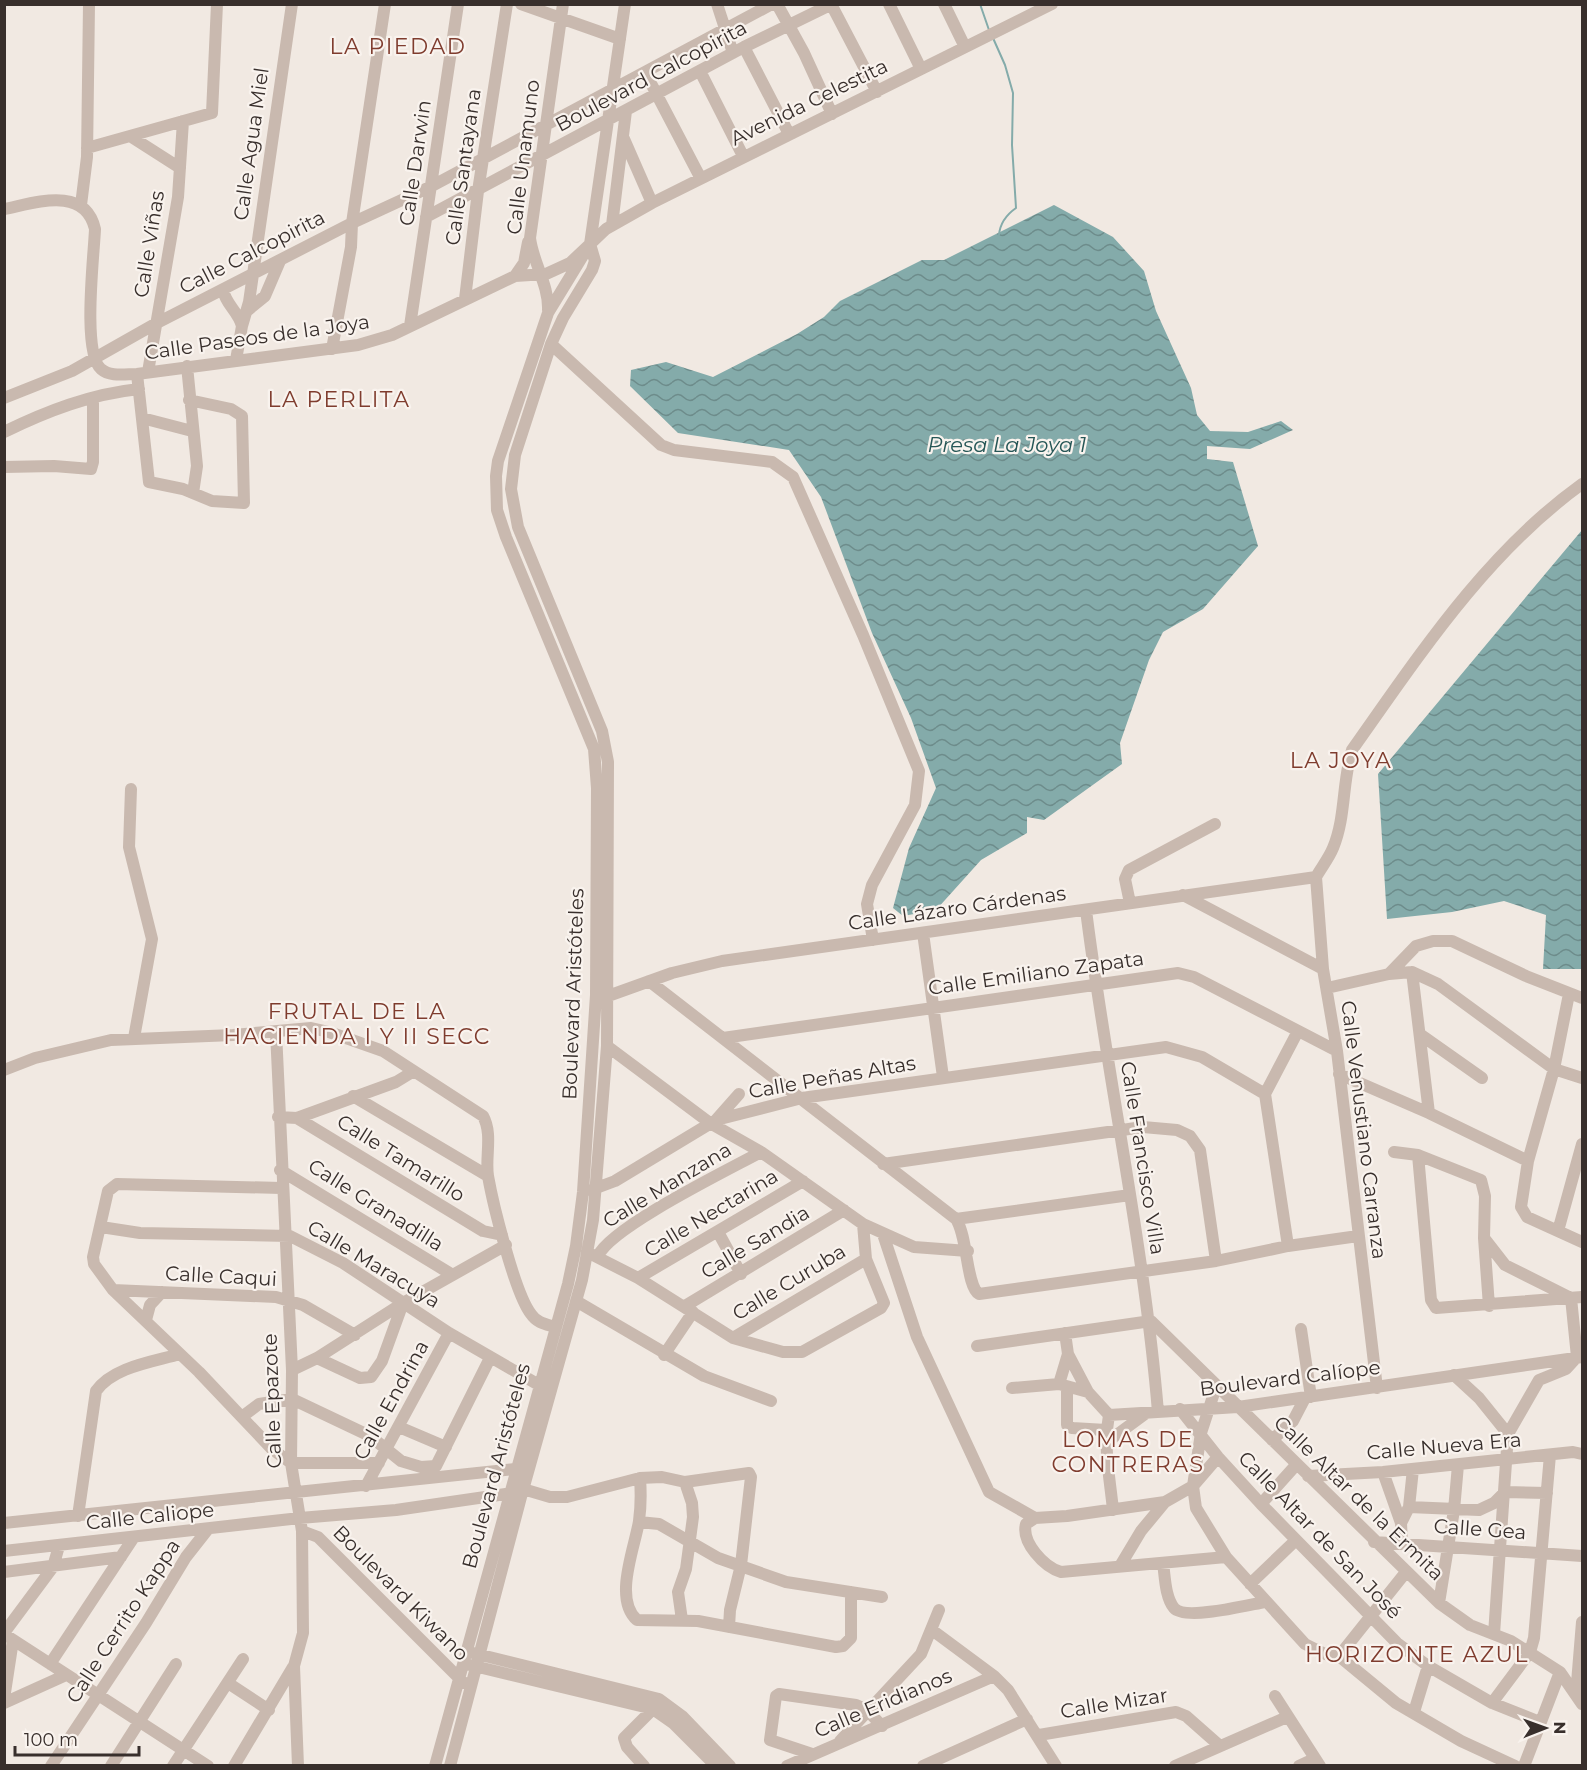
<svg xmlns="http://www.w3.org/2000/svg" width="1587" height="1770" font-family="Montserrat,sans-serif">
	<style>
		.water { fill: url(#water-waves) }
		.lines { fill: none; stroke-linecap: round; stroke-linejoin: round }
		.stream { stroke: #84abaa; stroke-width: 2 }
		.minor { stroke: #c9b9af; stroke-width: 12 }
		.labels { text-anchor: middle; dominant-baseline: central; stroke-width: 4.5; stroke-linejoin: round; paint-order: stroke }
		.street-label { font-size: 20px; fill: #382f2c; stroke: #f9f3ee }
		.water-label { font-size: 21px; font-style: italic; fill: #265656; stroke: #f9f3ee }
		.quarter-label { font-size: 22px; letter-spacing: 1.5px; fill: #7f3c2e; stroke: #f9f3ee }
	</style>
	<defs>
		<pattern id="water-waves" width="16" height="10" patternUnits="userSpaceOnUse" patternTransform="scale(1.5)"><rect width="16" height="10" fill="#84abaa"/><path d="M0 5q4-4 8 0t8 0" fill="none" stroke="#6d8c8b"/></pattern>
	</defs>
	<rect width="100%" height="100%" fill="#f1e9e2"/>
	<!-- water -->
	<path class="water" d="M1054,205L1113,237L1144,271L1156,311L1191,388L1197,415L1210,431L1248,432L1281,421L1293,430L1250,449L1207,446V459L1233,462L1258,546L1203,609L1163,632L1149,660L1120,743L1122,764L1044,820L1027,817V833L981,860L936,910L903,916L893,908L909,848L936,788L911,718L872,633L821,497L789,450L678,433L630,386L631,370L666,362L713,377L797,334L824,317L840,301L922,260H944Z
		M1582,530V969H1543L1546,915L1504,901L1452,912L1387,919L1378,774Z"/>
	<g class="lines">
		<!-- stream -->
		<path class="stream" d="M980,4L989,30
			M993,38L1005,65L1013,93L1012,145L1016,208C1006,215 1000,223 999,235"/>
		<!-- minor -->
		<path class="minor" d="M521,4L620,39
			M717,4L733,53
			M777,4L804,53L832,114
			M831,4L877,92
			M889,4L921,69
			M944,4L965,47
			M744,47L789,134
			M700,71L743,156
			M645,72L700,177
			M130,136L180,168
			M624,139L652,203
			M87,148L212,113L217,4
			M81,205L87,157L89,4
			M4,209C35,203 85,185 95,229C94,255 82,353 101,369C110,377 125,374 137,374L358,345L392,335L515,276L546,274L570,263L606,229L652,203L1052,4
			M426,217L744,47L832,4
			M612,225L626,111
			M515,276L524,263L528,242
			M223,290C226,305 238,311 242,326
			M465,299L478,191L507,4
			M248,310L265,296L280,261
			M548,310C549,285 533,263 530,238L563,4
			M410,326L458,4
			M551,344L661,445L674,450L772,462L793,477L863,635L919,771L915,805L872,885L867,904L873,940
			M332,349L351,247L352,223L385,4
			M236,360L242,326L249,302L292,4
			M187,366L197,466L193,493
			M148,372L178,197L183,121
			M137,374L149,482L183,489L212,501L244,503L242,416L231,409L189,400
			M4,398L72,371L155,324L352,223L430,187L772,4
			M142,418L192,431
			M4,432C47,411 91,394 139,389
			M4,467L54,466L91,469L93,462V398
			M131,789L129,847L152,939L134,1038
			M1316,877L1323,969L1337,1051L1377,1388
			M1316,877C1321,868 1329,858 1333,848C1346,817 1342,782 1352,750C1420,654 1486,553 1582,484
			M1183,895L1323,969
			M1130,903L1125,879L1129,870L1215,824
			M1086,910C1107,1078 1144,1243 1158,1412
			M923,933L943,1077
			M1412,972L1429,1113
			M1389,974L1416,946L1433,941H1452L1526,976L1582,998
			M649,981L956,1219C968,1237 966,1286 979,1294L1216,1261L1288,1246L1358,1236
			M1327,988L1389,974L1412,972L1438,984L1554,1069L1582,1078
			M1569,994L1554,1069L1528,1161L1521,1207L1527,1217L1582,1242
			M608,996L672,973L722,961L1316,877
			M276,1032L292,1370L291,1463L302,1531L303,1633L294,1666L298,1766
			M1421,1035L1482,1078
			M723,1038L1178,973L1194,977L1337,1051
			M4,1070L35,1058L111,1040L233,1035L311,1028L329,1032L383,1051L483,1116C493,1134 485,1157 488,1176C493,1204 515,1294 531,1314C537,1323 545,1324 555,1327
			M1339,1074L1429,1113L1528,1161
			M1265,1094L1288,1246
			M1265,1094L1298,1031
			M353,1096L488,1176
			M278,1117L297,1118L483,1231L502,1235
			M297,1118L396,1082L414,1071
			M716,1120L739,1094
			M1394,1152L1418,1155L1481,1180L1485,1196L1484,1238L1489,1306
			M1418,1155L1431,1300L1436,1308L1582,1297
			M883,1164L1143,1127L1177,1130L1190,1136L1200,1150L1216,1261
			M280,1170L451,1274
			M281,1188L117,1184L108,1191L93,1257L94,1264L113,1290L199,1372L272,1449L291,1463H379
			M591,1190L615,1181L716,1120L802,1098L1166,1047L1202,1057L1265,1094
			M956,1219L1130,1195
			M863,1224L914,1247L968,1251
			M101,1227L140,1233L290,1236L343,1263L449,1333L539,1385
			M1558,1231L1582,1144
			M718,1232L741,1274
			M883,1234L917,1337L989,1492L1035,1518L1067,1516L1165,1502L1193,1486L1218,1457
			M1484,1238L1505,1265L1571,1298L1577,1357L1566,1369L1539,1380L1508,1434L1494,1634
			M587,1252L638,1278L733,1338L783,1352H802L881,1308L884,1303L866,1259L863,1224L761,1152L710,1123L607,1046
			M598,1256C611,1227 728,1170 761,1152
			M638,1278L803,1181
			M113,1290L276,1297L303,1305L355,1335
			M576,1301L704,1376L771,1401
			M685,1306L844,1210
			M146,1320L150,1305L162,1292
			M1301,1329L1311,1397
			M1065,1333L1068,1354L1088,1392
			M733,1338L866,1259
			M977,1346L1151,1321L1439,1603L1470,1625L1511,1641L1560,1672L1582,1704
			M664,1355L693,1312
			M317,1358L360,1378L371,1377L382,1361L403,1303
			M292,1370L317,1358L403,1303L506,1245
			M1454,1375L1479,1398L1508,1434
			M1059,1384L1068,1354
			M1067,1387V1425L1072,1428L1106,1430
			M1216,1387L1201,1433L1193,1486L1196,1508L1226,1557L1305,1644L1325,1654L1339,1656L1396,1703L1461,1741L1515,1766
			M1012,1388L1059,1384L1088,1392L1109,1415L1238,1407L1582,1357
			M1180,1409L1218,1457L1261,1504L1397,1643L1428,1666L1492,1703L1540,1722
			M1109,1415C1103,1447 1110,1479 1113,1510
			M243,1416L259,1404L292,1399L370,1436L401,1461L421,1467L436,1466L490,1358
			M399,1427L446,1447
			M1272,1440L1293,1421L1305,1398
			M1107,1442L1145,1414
			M1383,1472L1401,1523
			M1308,1476L1383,1472L1573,1452L1582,1454
			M640,1478C641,1492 641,1507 639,1521C635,1547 613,1599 637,1620L698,1621L836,1647L843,1646L851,1638V1592
			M366,1486L449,1333
			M523,1489L550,1497H567L640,1478L662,1477L685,1482L749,1473L751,1477L741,1565L730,1610L729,1627
			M1261,1504L1296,1465
			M1409,1507L1479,1510L1494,1503L1505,1492L1547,1493
			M78,1516L96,1391C113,1367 152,1362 180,1354
			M1035,1518L1026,1524C1021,1542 1044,1567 1061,1572L1226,1557
			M639,1522L659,1524L718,1558L786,1582L882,1597
			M4,1523L515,1469L520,1474
			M302,1531L318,1537L464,1683
			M1374,1542L1582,1556
			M1402,1543L1401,1523L1409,1507L1413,1469
			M4,1551L300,1518L396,1510L513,1493
			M1163,1563C1165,1576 1165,1597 1174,1608C1185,1621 1248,1605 1265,1602
			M1120,1566L1141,1531L1165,1502
			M4,1572L121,1557
			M1250,1584L1296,1540
			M1439,1603L1454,1510L1458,1465
			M682,1620L678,1592L686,1569L693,1517L692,1503L685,1482
			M932,1630L994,1676L1008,1690L1056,1766
			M4,1633L53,1567L59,1546
			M4,1634L208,1766
			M473,1653L659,1699L682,1716L730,1766
			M1339,1656L1406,1572
			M50,1664L134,1537
			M470,1665L653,1709L673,1723L716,1766
			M228,1683L269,1710
			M1576,1695L1582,1622
			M1275,1696L1320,1766
			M4,1699L13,1640
			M4,1703L66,1675
			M1492,1703L1530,1652L1534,1638L1550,1455
			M1414,1712L1428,1666
			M1039,1735L1176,1712L1186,1716L1220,1746
			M840,1741L921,1654L939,1610
			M812,1754L770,1740L776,1696L779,1694L856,1705L867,1710L882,1726
			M51,1766L146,1623L186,1557L208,1529
			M111,1766L176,1664
			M173,1766L243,1659
			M234,1766L293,1667
			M435,1766L568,1284L576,1246L583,1192L596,995L597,788L594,749L506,537L497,510L496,476L498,461L548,313L590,244L625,4
			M450,1766L521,1497L582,1280L593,1220L607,1046L608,762L602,731L518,527L511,489L515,455L551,344L563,318L592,270L595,261L590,244
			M644,1766L627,1747L624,1738L653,1709
			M787,1766L994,1676
			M923,1766L1027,1719
			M1175,1766L1287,1717
			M1299,1766L1314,1759
			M1524,1766L1560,1672"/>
	</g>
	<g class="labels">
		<!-- street labels -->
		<g class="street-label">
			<text transform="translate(651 76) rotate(-28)">Boulevard Calcopirita</text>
			<text transform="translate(809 102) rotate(-26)">Avenida Celestita</text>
			<text transform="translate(251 144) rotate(-82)">Calle Agua Miel</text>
			<text transform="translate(523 157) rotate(-83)">Calle Unamuno</text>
			<text transform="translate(415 163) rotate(-82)">Calle Darwin</text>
			<text transform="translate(463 167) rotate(-82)">Calle Santayana</text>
			<text transform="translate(149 244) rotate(-81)">Calle Viñas</text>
			<text transform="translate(252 252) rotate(-27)">Calle Calcopirita</text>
			<text transform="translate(257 337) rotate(-8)">Calle Paseos de la Joya</text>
			<text transform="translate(957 908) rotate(-8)">Calle Lázaro Cárdenas</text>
			<text transform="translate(1036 973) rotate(-8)">Calle Emiliano Zapata</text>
			<text transform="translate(573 994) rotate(-88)">Boulevard Aristóteles</text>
			<text transform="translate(832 1077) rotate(-10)">Calle Peñas Altas</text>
			<text transform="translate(1364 1130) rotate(83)">Calle Venustiano Carranza</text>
			<text transform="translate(401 1158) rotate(32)">Calle Tamarillo</text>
			<text transform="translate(1143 1158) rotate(81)">Calle Francisco Villa</text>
			<text transform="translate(667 1185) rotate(-31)">Calle Manzana</text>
			<text transform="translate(376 1205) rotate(32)">Calle Granadilla</text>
			<text transform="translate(711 1213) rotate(-31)">Calle Nectarina</text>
			<text transform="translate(755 1242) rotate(-31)">Calle Sandia</text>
			<text transform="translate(374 1264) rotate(31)">Calle Maracuya</text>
			<text transform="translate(221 1276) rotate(3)">Calle Caqui</text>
			<text transform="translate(789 1282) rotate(-31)">Calle Curuba</text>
			<text transform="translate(1290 1378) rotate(-7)">Boulevard Calíope</text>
			<text transform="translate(391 1400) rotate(-61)">Calle Endrina</text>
			<text transform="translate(272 1401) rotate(-92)">Calle Epazote</text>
			<text transform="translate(1444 1446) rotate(-5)">Calle Nueva Era</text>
			<text transform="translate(496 1466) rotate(-75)">Boulevard Aristóteles</text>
			<text transform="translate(1359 1498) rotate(44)">Calle Altar de la Ermita</text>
			<text transform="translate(150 1516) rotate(-6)">Calle Caliope</text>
			<text transform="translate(1480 1529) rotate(4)">Calle Gea</text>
			<text transform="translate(1320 1535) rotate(46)">Calle Altar de San José</text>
			<text transform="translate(401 1593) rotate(45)">Boulevard Kiwano</text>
			<text transform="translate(123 1621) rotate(-57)">Calle Cerrito Kappa</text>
			<text transform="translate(883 1703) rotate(-23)">Calle Eridianos</text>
			<text transform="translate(1114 1703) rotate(-9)">Calle Mizar</text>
		</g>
		<!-- water labels -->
		<g class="water-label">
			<text x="1007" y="444">Presa La Joya 1</text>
		</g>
		<!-- quarter labels -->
		<g class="quarter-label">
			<text x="398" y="46">LA PIEDAD</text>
			<text x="339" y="399">LA PERLITA</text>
			<text x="1341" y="760">LA JOYA</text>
			<text x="357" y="1011">FRUTAL DE LA<tspan x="357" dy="25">HACIENDA I Y II SECC</tspan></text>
			<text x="1128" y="1439">LOMAS DE<tspan x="1128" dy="25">CONTRERAS</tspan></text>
			<text x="1417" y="1654">HORIZONTE AZUL</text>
		</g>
	</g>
	<!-- border -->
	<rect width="1587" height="1770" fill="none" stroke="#382f2c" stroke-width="12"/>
	<!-- north arrow -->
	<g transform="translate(1545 1728) rotate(89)" stroke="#f9f3ee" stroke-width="4.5" paint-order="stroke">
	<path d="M0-4.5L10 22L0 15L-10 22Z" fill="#382f2c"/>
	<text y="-9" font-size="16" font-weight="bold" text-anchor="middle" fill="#382f2c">N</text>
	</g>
	<!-- scale -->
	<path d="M15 1746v9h124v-9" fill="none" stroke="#382f2c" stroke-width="3"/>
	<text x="24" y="1746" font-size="18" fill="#382f2c" stroke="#f9f3ee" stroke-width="4.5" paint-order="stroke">100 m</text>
</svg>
